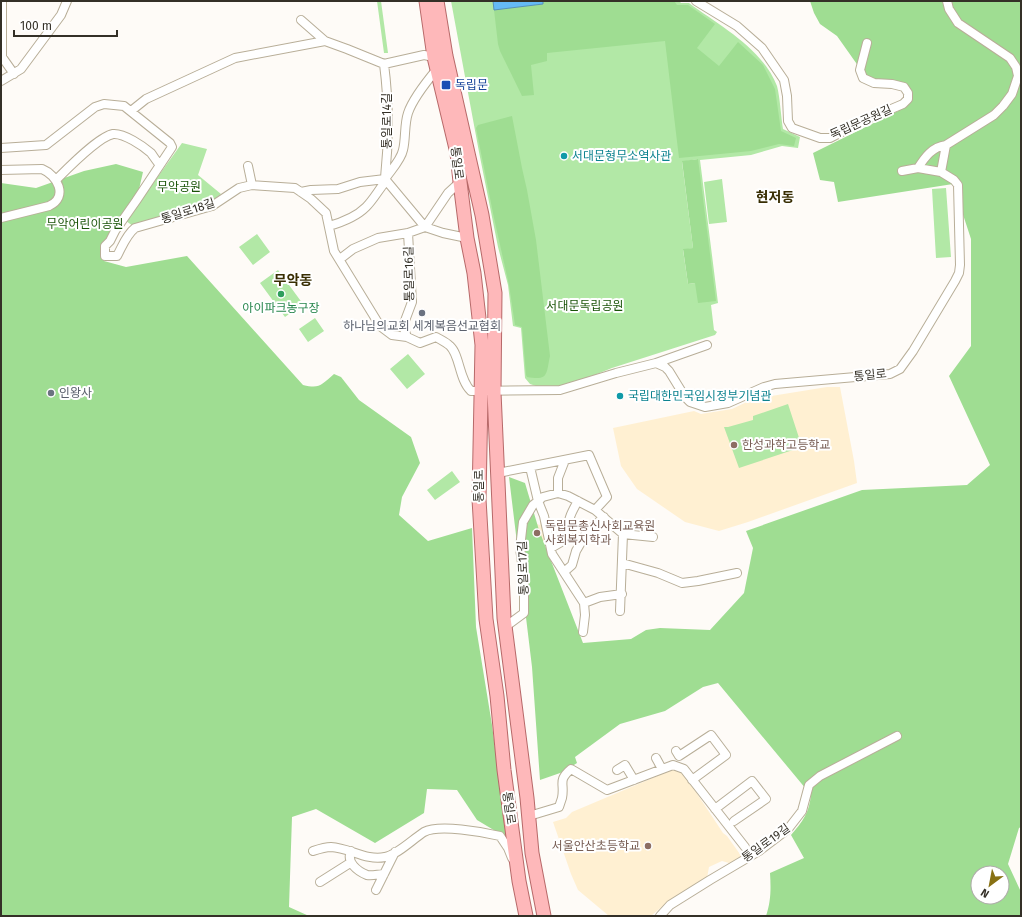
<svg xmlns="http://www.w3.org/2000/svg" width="1022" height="917" font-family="'Fira Sans','Noto Sans KR',sans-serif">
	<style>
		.built { fill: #fff0d2 }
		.green { fill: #b2e8a6; fill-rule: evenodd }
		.forest { fill: #9fdd92; fill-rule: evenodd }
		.water { fill: #65baf6; stroke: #5691b8 }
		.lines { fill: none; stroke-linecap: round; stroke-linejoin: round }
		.street-casing { stroke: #b8ae98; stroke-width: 10 }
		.primary-casing { stroke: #b76969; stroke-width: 15 }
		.street { stroke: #fff; stroke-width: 8 }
		.primary { stroke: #feb8ba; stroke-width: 13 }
		.transit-dot { fill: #1a4fb4; stroke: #fff; stroke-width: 1.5 }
		.culture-dot { fill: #0f9aa8; stroke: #fff; stroke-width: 1.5 }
		.leisure-dot { fill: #2e9e5b; stroke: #fff; stroke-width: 1.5 }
		.worship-dot { fill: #6b7280; stroke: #fff; stroke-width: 1.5 }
		.education-dot { fill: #8d6e63; stroke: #fff; stroke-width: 1.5 }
		.labels { text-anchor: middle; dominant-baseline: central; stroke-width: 4; stroke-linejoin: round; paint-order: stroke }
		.transit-label { font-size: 12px; fill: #164399; stroke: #fff; text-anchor: start }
		.street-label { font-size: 12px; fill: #343027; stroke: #fff }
		.culture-label { font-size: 12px; fill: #0d838f; stroke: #fff; text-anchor: start }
		.park-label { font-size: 12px; fill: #1a5408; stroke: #fff }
		.leisure-label { font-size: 12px; fill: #27864d; stroke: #fff }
		.worship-label { font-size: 12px; fill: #5b616d; stroke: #fff }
		.education-label { font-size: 12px; fill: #785e54; stroke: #fff; text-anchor: start }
		.quarter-label { font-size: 14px; font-weight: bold; fill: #392e03; stroke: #fff }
	</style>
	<rect width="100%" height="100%" fill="#fefbf7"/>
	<!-- built -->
	<path class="built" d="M827,387H840L854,461L857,483L748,522L719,531L685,522L637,489L621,466L613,428L694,411L701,414L732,409L753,399Z
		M540,520H547L546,543L527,542V521L540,525Z
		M674,769L681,772L694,789L723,833L727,836L742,857L729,863L722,861L709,867L707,878L670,900L651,916H609L578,890L571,874L553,822L566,818L572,812Z"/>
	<!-- green -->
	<path class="green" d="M377,1H381L388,53H384Z
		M451,1H679L681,3H689C720,26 762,48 777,86C780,97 781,117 783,129L800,137L798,148L782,146L751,155L700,160L718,303L711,305L714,330L717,332L715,335L612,368L567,386L542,388L530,384L525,378L521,328L513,326L508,285L498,247L479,152ZM697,159L695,283L688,284L683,250L693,248L682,162Z
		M182,143L207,149L198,175L221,194L211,202L133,226L126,221Z
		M722,179L727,222L709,224L704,182Z
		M946,188L951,257L936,258L932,189Z
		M257,234L270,252L253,265L239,247Z
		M278,270L303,304L285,317L260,283Z
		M315,318L324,331L308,342L299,329Z
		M408,354L425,374L407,389L390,369Z
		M788,404L802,447L739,468L724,427H728L753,420V416Z
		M452,471L460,482L435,500L427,490Z"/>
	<!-- forest -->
	<path class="forest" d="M543,1H674L677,5H688L715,24L697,48L719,66L738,42L763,65L775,89L781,131L796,138L794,146L779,144L751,151L679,158L665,41L547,53V61L531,65L534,95L522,96L500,51L498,44L494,10L543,4Z
		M810,1H1021V827L1019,828L1008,864L1021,892V916H766C771,901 771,889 770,873L804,858L791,835C803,821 809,813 811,795L718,683L703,687L665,711L620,724L575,757L577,763L563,772L540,780L532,667L509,477L525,483L539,530L583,643L631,639L646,630L660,628L710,630L744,593L753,548L746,531L862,490L967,485L990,465L949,376L971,346V239L953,184L838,202L834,182L820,180L813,153L898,111L911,101L905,85L875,81L866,77L837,36L820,24L814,13ZM978,873H1002V897H978Z
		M512,116L522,168L527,190L536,240L550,356C546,374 549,381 527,377L526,375L522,327L515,325L509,285L494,218L476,128L478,125Z
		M698,159L716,301L698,303L695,283L688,284L683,249L693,248L682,161Z
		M116,164L143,172L137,198L103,254L104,261L126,267L187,256L303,385C320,389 321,385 334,374L341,377L359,400L411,437L420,463L402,497L399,515L428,541L472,528L476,627L492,725L507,838L477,820L457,790L427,789L424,813L375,843L316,809L292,817L289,907L309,916H1V183L36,188L84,171Z"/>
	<!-- water -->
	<path class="water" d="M493,1H543V4L494,10Z"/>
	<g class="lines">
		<defs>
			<path id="street" d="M2,1V57L14,74
				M696,1L737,26L762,48L784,80L787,96L788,121L792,128L820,138H830L863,121L903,104L908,99V93L904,87L892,84L874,83L863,78L860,70L867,43
				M301,20L325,41L347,49L384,64L424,55L434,57
				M384,64C389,102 389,140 385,178
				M1,81L21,69L61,15L67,1
				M131,111L146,99L235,58L325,41
				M1,148L46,145L95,107L104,104L124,106L170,143L172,147L136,201L115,231L110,241L105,246V256H117C122,247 126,235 135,228L212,206L239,188L252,185L295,188L311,199L326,213L334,251L380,326L392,335L407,337L420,343L436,337C441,340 446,342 450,346C460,355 459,380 471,391L560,390L616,373L656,363L665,367L669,371L685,397L690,402L705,407L728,403L764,387L775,384L890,374L900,369L913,351L955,281L959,273L960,265L958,185L954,180L941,172L946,145L994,115L1003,106L1012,94L1018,76L1016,67L1010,58L958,23L949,9L947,1
				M248,166L252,185
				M1,170L42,169C57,175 69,197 49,206L1,218
				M902,171L918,168
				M941,172L918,168C925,157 932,147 946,145
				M385,179L425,227L448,193L460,182
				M56,180C67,169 98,137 113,134C124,133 143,146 151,153C154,157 157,162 160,165
				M301,192L311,190L338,189L360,182L385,179C391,170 401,160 403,150C406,138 404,125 408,113C413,98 427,81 437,69
				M329,226C343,222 356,217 366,207C374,199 379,189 386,181
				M340,259L353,249L378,238L408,233L425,227L443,233L467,238
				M407,337L403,326L412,302L408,233
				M656,363L707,345
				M530,467L538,501L544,516L552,554L584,603L585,615L583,632
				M498,473L589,455L607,497L595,510
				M558,493V478L565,460
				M551,548L568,538C568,520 569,516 578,501
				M622,563L658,573L682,583L698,581L737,573
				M564,572L572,565L576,551L587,532L604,517
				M584,603L600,597L622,594
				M620,611L623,534
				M505,627L524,613V578L520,548L523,522L533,505L543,497L558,493L568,496L595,510L623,534L653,537
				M676,751L679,756L711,735L726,755L692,780
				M656,758L662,769
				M617,770L625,765L634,780
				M715,809L752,781L766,799L734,821
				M529,816L559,807C560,804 561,801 562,798C565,783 557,781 571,769L607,790L673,765L684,769L745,847
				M313,851C319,849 325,847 331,847C350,848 366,861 385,857C397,855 413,839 424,832C439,824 483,832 500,836L508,848L512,858
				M351,851C346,862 357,871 367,875C372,876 379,874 384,874
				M320,882L350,863
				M376,890L395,852
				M660,916L670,905L710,880L759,851L788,829L802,811L809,785L820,776L897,736"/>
			<path id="primary" d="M426,1L434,57L457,153L460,182L467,238L474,273L482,345L479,499L486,619L497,696L504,770L519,881L526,916
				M437,1L446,56L482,215L495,293L494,392L504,618L527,798L532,853L544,916"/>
		</defs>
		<!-- street casing -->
		<use href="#street" class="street-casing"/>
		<!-- primary casing -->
		<use href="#primary" class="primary-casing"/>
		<!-- street -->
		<use href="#street" class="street"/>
		<!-- primary -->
		<use href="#primary" class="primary"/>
	</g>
	<!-- markers -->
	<rect class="transit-dot" x="441" y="80" width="10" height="10" rx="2"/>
	<g class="culture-dot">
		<circle cx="564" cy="156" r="4"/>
		<circle cx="620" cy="396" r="4"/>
	</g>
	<circle class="leisure-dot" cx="281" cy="294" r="4"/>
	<g class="worship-dot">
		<circle cx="422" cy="313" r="4"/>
		<circle cx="51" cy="393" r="4"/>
	</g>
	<g class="education-dot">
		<circle cx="734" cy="445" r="4"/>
		<circle cx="537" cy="533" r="4"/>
		<circle cx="648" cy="846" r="4"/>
	</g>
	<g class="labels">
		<!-- transit labels -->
		<g class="transit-label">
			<text x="455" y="85">독립문</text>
		</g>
		<!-- street labels -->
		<g class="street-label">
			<text transform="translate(387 121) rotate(-90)">통일로14길</text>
			<text transform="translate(861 122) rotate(-24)">독립문공원길</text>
			<text transform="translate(457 163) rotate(83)">통일로</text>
			<text transform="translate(188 211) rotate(-18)">통일로18길</text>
			<text transform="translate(409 274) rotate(-91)">통일로16길</text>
			<text transform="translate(870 375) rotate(-6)">통일로</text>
			<text transform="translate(479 486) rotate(-90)">통일로</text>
			<text transform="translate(523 568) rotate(-92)">통일로17길</text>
			<text transform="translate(509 808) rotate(82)">통일로</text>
			<text transform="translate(766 843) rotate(-36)">통일로19길</text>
		</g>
		<!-- culture labels -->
		<g class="culture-label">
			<text x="572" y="156">서대문형무소역사관</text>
			<text x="628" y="396">국립대한민국임시정부기념관</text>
		</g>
		<!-- park labels -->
		<g class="park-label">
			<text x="179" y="187">무악공원</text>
			<text x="85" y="224">무악어린이공원</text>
			<text x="585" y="306">서대문독립공원</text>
		</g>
		<!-- leisure labels -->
		<g class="leisure-label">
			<text x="281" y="308">아이파크농구장</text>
		</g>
		<!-- worship labels -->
		<g class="worship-label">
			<text x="422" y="326">하나님의교회 세계복음선교협회</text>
			<text x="59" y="393" text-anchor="start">인왕사</text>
		</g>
		<!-- education labels -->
		<g class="education-label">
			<text x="742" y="445">한성과학고등학교</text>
			<text x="545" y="526">독립문총신사회교육원<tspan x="545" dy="14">사회복지학과</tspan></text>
			<text x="640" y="846" text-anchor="end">서울안산초등학교</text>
		</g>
		<!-- quarter labels -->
		<g class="quarter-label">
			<text x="775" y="197">현저동</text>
			<text x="293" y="280">무악동</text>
		</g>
	</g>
	<!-- border -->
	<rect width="1022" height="917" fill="none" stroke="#343027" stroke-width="4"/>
	<!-- north arrow -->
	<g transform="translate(990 885) rotate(212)"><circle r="19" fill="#ffffff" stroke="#aeaca9"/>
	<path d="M0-3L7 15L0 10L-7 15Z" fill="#887113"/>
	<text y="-6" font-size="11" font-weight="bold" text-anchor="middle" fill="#343027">N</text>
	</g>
	<!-- scale -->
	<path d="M14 30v6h103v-6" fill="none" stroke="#343027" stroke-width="2"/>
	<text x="20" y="30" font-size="12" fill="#343027" stroke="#ffffff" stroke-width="3" paint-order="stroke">100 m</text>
</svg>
